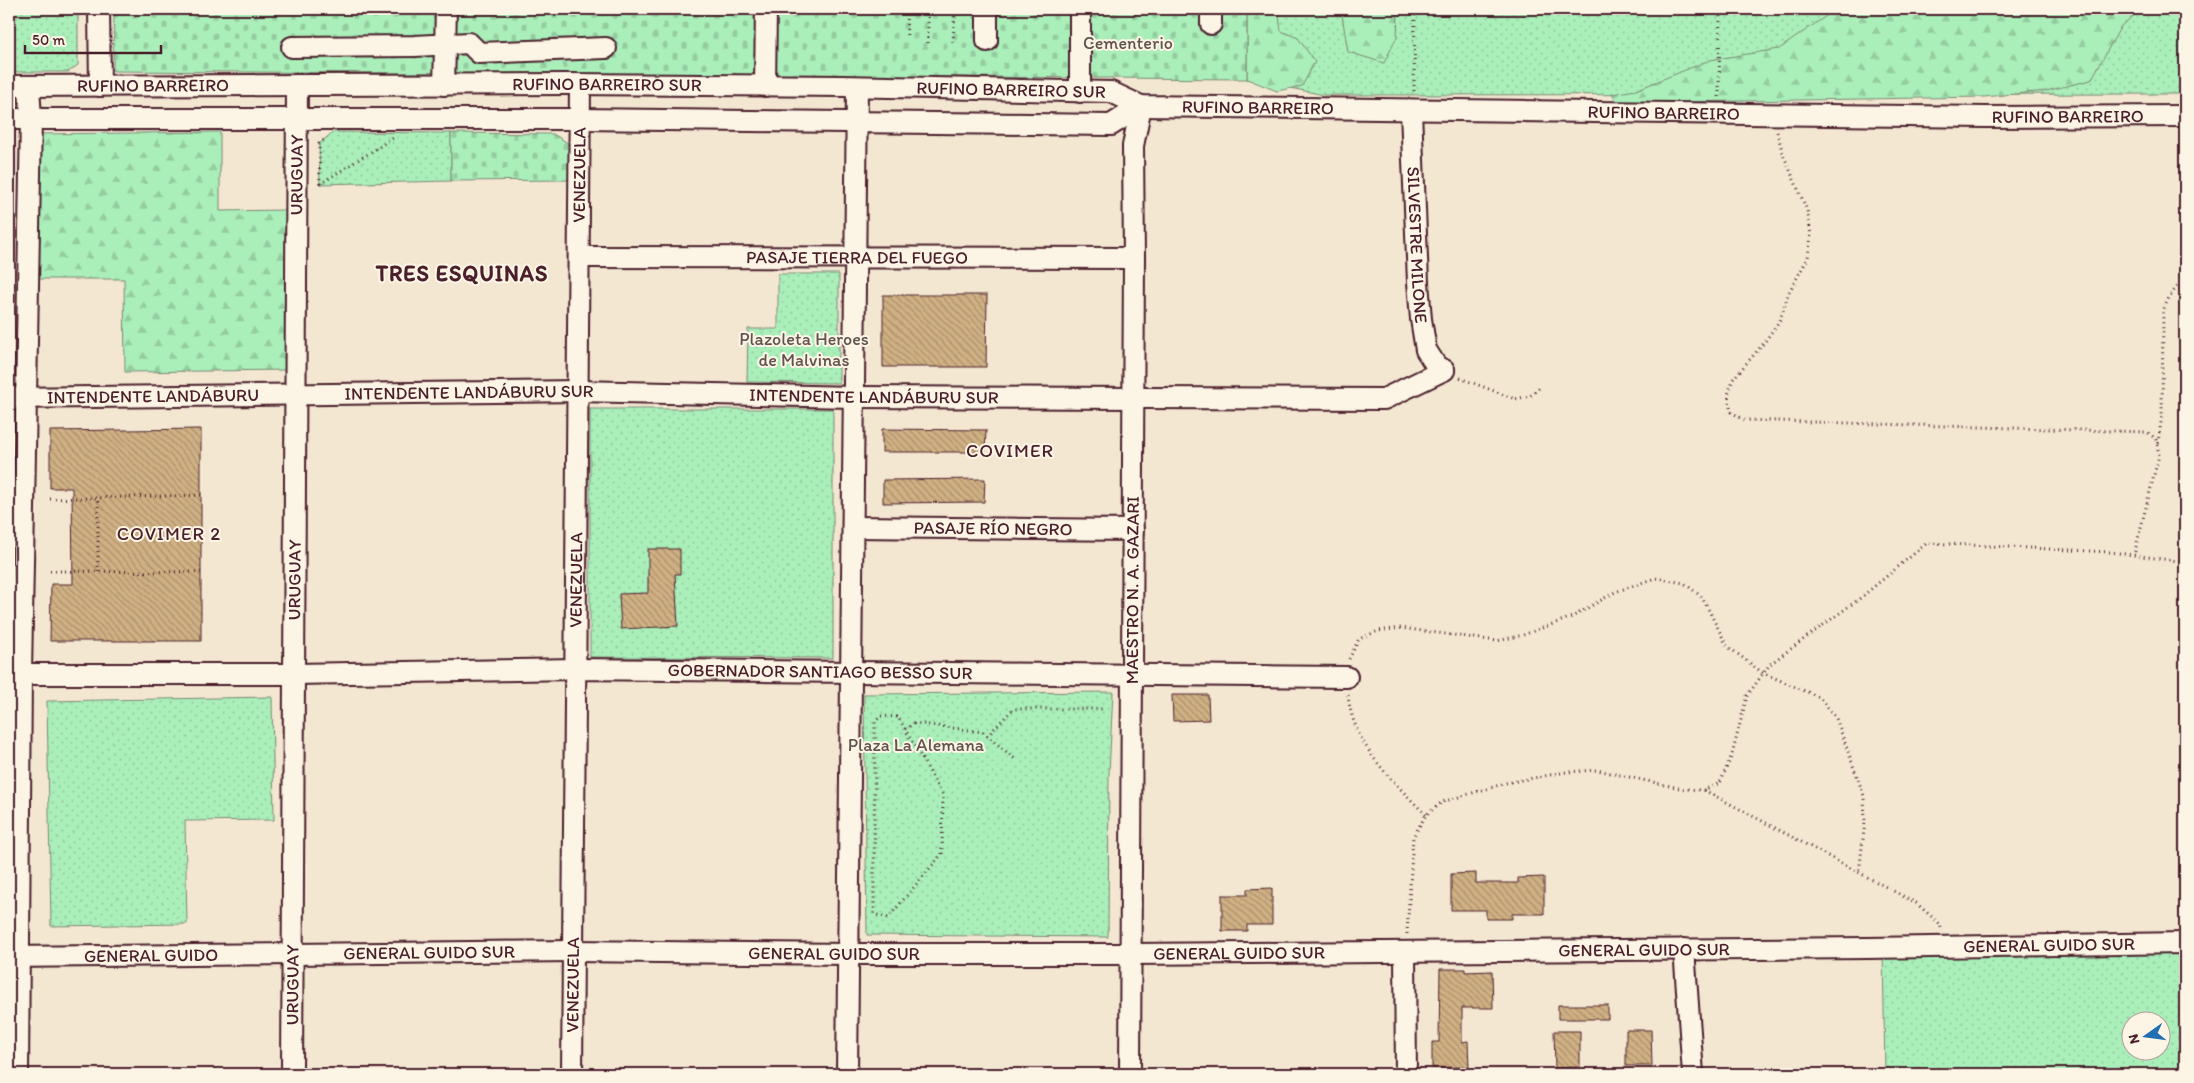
<svg xmlns="http://www.w3.org/2000/svg" width="2194" height="1083" font-family="Itim,sans-serif">
	<style>
		.green { fill: url(#green-dots); stroke: #7a8772; fill-rule: evenodd }
		.forest { fill: url(#forest-firs); stroke: #7a8772 }
		.cemetery { fill: url(#cemetery-stones); stroke: #7a8772 }
		.building { fill: url(#building-back-hatch); stroke: #4a1f2b }
		.lines { fill: none; stroke-linecap: round; stroke-linejoin: round }
		.minor-casing { stroke: #4a1f2b; stroke-width: 24 }
		.path { stroke: #4a1f2b; stroke-width: 3; stroke-dasharray: 1 4; stroke-linecap: butt }
		.minor { stroke: #fcf5e5; stroke-width: 20 }
		.labels { text-anchor: middle; dominant-baseline: central; stroke-width: 4; stroke-linejoin: round; paint-order: stroke }
		.park-label { font-size: 18px; fill: #62534f; stroke: #fcf5e5 }
		.street-label { font-size: 18px; fill: #4a1f2b; stroke: #fcf5e5 }
		.neighbourhood-label { font-size: 19px; letter-spacing: 1px; fill: #4a1f2b; stroke: #fcf5e5 }
		.district-label { font-size: 22px; font-weight: bold; letter-spacing: 1px; fill: #4a1f2b; stroke: #fcf5e5 }
	</style>
	<defs>
		<pattern id="green-dots" width="8" height="8" patternUnits="userSpaceOnUse" patternTransform="scale(1.25)"><rect width="8" height="8" fill="#aaefba"/><path d="M2 2h.1M6 6h.1" fill="none" stroke="#94cca0" stroke-width="1.8" stroke-linecap="round"/></pattern>
		<pattern id="forest-firs" width="22" height="20" patternUnits="userSpaceOnUse" patternTransform="scale(1.25)"><rect width="22" height="20" fill="#aaefba"/><path d="M5 1l3.5 6h-7zM16 11l3.5 6h-7z" fill="#94cca0"/></pattern>
		<pattern id="cemetery-stones" width="16" height="16" patternUnits="userSpaceOnUse" patternTransform="scale(1.25)"><rect width="16" height="16" fill="#aaefba"/><path d="M2 7V4a2 2 0 0 1 4 0v3zM10 15v-3a2 2 0 0 1 4 0v3z" fill="#94cca0"/></pattern>
		<pattern id="building-back-hatch" width="6" height="6" patternUnits="userSpaceOnUse" patternTransform="scale(1.25)"><rect width="6" height="6" fill="#d0b184"/><path d="M-1 5l2 2M0 0l6 6M5-1l2 2" fill="none" stroke="#ab8f6c"/></pattern>
	</defs>
	<rect width="100%" height="100%" fill="#f3e7d2"/>
	<filter id="ink" filterUnits="userSpaceOnUse"><feTurbulence type="fractalNoise" baseFrequency=".02" numOctaves="2"/><feDisplacementMap in="SourceGraphic" scale="10" xChannelSelector="R" yChannelSelector="G"/><feConvolveMatrix kernelMatrix="1 2 1 2 8 2 1 2 1" color-interpolation-filters="sRGB"/></filter>
	<g filter="url(#ink)">
		<!-- green -->
		<path class="green" d="M9,9H78V65L68,72H9Z
			M1247,9H2185V94L1324,95L1247,79Z
			M333,132L451,133V181L320,184L319,144Z
			M778,274H839V383L747,382L748,329H778Z
			M590,409H833V658L590,657Z
			M1113,692L1109,774L1108,937L867,935L864,694Z
			M272,697L274,820L185,821L187,924L51,926L47,701Z
			M2185,943V1074H1885L1883,948ZM2132,1020H2162V1050H2132Z"/>
		<!-- forest -->
		<path class="forest" d="M1247,9H1278L1281,31L1298,38L1315,62L1302,86L1277,91L1247,79Z
			M1341,9H1398L1397,37L1384,63L1348,52Z
			M1836,9H2142L2121,26L2091,80L2046,91L1984,97L1618,103L1612,94L1636,90L1710,60L1779,49Z
			M220,132V211L287,210L289,370L125,372L124,279H37L35,134Z"/>
		<!-- cemetery -->
		<path class="cemetery" d="M114,9H1247V79L113,71Z
			M451,133L553,134L568,143L571,180L451,181Z"/>
		<!-- building -->
		<path class="building" d="M883,295H987L986,367H883Z
			M201,429V641H50L51,584H73L72,488H50V431Z
			M882,429L986,430L985,452H882Z
			M985,479L984,502L883,503V480Z
			M648,549H680V574H675L678,626L621,629L619,594L648,593Z
			M1172,695H1208L1209,720L1173,721Z
			M1476,873V883H1518V878L1544,877V914H1512V919H1486V910H1451V874Z
			M1272,888V925H1247V931H1222V895H1247V889Z
			M1440,969H1465V972L1492,971L1493,1008H1462V1042L1468,1041L1469,1067L1432,1068V1042H1439Z
			M1558,1005H1608V1019H1558Z
			M1626,1030H1651L1652,1066H1626Z
			M1554,1031H1580V1067L1555,1068Z"/>
		<g class="lines">
			<defs>
				<g id="minor">
					<path d="M99,9L100,86"/>
					<path d="M987,9V41"/>
					<path d="M1211,24V9"/>
					<path d="M292,47L415,46L469,43L479,53L606,48"/>
					<path d="M444,85L446,9"/>
					<path id="s1" d="M9,86L568,84L843,86L1111,92L1141,106L1985,117L2185,116"/>
					<path d="M765,86L766,9"/>
					<path d="M1080,92V9"/>
					<path id="s2" d="M1411,111L1418,282L1421,319L1426,350L1437,367L1444,370"/>
					<path d="M9,119H580L1111,125L1141,106"/>
					<path id="s3" d="M579,257L1134,258"/>
					<path id="s4" d="M9,398L577,391L854,397L1384,399L1444,370"/>
					<path id="s5" d="M853,527L1133,530"/>
					<path id="s6" d="M9,674H295L575,669L1347,677"/>
					<path d="M1684,949L1693,1074"/>
					<path d="M1405,952L1406,1074"/>
					<path id="s7" d="M9,957L573,951L848,954H1132L1868,948L2185,943"/>
					<path d="M18,1074L21,674L31,119L29,86"/>
					<path id="s8" d="M292,1074L297,85"/>
					<path id="s9" d="M572,1074L580,85"/>
					<path d="M847,1074L857,87"/>
					<path id="s10" d="M1130,1074L1134,258L1133,146L1141,106"/>
				</g>
			</defs>
			<!-- minor casing -->
			<use href="#minor" class="minor-casing"/>
			<!-- path -->
			<path class="path" d="M906,9L907,39
				M953,42L955,9
				M928,43V9
				M1414,91L1415,9
				M1719,97L1720,9
				M1777,132L1783,154L1807,210L1811,235L1808,258L1789,292L1780,320L1764,343L1733,379L1728,395L1731,412L1745,420L2147,432L2156,439L2159,455L2134,555
				M320,184L319,144L326,138
				M320,184L393,138
				M1460,378L1515,399L1530,396L1539,388
				M2158,443L2162,415L2163,311L2169,297L2185,277
				M50,499L202,495
				M50,571L202,572
				M98,572V498
				M1349,659L1359,639L1378,631L1401,628L1497,641L1523,635L1572,617L1615,592L1655,578L1684,583L1702,597L1727,646L1763,673L1819,697L1836,718L1864,796L1865,822L1859,873
				M1348,695C1353,746 1392,780 1426,815
				M881,716L898,717L943,795L942,854L888,918L874,914L875,722Z
				M905,729L915,723L983,732L1015,759
				M987,736L1013,709H1104
				M1704,790L1916,903L1940,924L1941,928
				M1407,934L1413,837L1426,815L1442,802L1506,783L1566,772L1597,770L1684,789L1704,790L1720,783L1732,755L1747,696L1770,664L1859,599L1927,543L2111,552L2185,562"/>
			<!-- minor -->
			<use href="#minor" class="minor"/>
		</g>
	</g>
	<g class="labels">
		<!-- park labels -->
		<g class="park-label">
			<text x="1128" y="43">Cementerio</text>
			<text x="804" y="339">Plazoleta Heroes<tspan x="804" dy="21">de Malvinas</tspan></text>
			<text x="916" y="745">Plaza La Alemana</text>
		</g>
		<!-- street labels -->
		<g class="street-label">
			<text stroke="none"><textPath href="#s1" startOffset="598">RUFINO BARREIRO SUR</textPath></text>
			<text stroke="none"><textPath href="#s1" startOffset="144">RUFINO BARREIRO</textPath></text>
			<text stroke="none"><textPath href="#s1" startOffset="1002">RUFINO BARREIRO SUR</textPath></text>
			<text stroke="none"><textPath href="#s1" startOffset="1252">RUFINO BARREIRO</textPath></text>
			<text stroke="none"><textPath href="#s1" startOffset="1658">RUFINO BARREIRO</textPath></text>
			<text stroke="none"><textPath href="#s1" startOffset="2062">RUFINO BARREIRO</textPath></text>
			<text stroke="none"><textPath href="#s8" startOffset="899">URUGUAY</textPath></text>
			<text stroke="none"><textPath href="#s9" startOffset="899">VENEZUELA</textPath></text>
			<text stroke="none"><textPath href="#s2" startOffset="134">SILVESTRE MILONE</textPath></text>
			<text stroke="none"><textPath href="#s3" startOffset="278">PASAJE TIERRA DEL FUEGO</textPath></text>
			<text stroke="none"><textPath href="#s4" startOffset="460">INTENDENTE LANDÁBURU SUR</textPath></text>
			<text stroke="none"><textPath href="#s4" startOffset="144">INTENDENTE LANDÁBURU</textPath></text>
			<text stroke="none"><textPath href="#s4" startOffset="865">INTENDENTE LANDÁBURU SUR</textPath></text>
			<text stroke="none"><textPath href="#s5" startOffset="140">PASAJE RÍO NEGRO</textPath></text>
			<text stroke="none"><textPath href="#s8" startOffset="494">URUGUAY</textPath></text>
			<text stroke="none"><textPath href="#s9" startOffset="494">VENEZUELA</textPath></text>
			<text stroke="none"><textPath href="#s10" startOffset="484">MAESTRO N. A. GAZARI</textPath></text>
			<text stroke="none"><textPath href="#s6" startOffset="811">GOBERNADOR SANTIAGO BESSO SUR</textPath></text>
			<text stroke="none"><textPath href="#s7" startOffset="2040">GENERAL GUIDO SUR</textPath></text>
			<text stroke="none"><textPath href="#s7" startOffset="1635">GENERAL GUIDO SUR</textPath></text>
			<text stroke="none"><textPath href="#s7" startOffset="420">GENERAL GUIDO SUR</textPath></text>
			<text stroke="none"><textPath href="#s7" startOffset="825">GENERAL GUIDO SUR</textPath></text>
			<text stroke="none"><textPath href="#s7" startOffset="1230">GENERAL GUIDO SUR</textPath></text>
			<text stroke="none"><textPath href="#s7" startOffset="142">GENERAL GUIDO</textPath></text>
			<text stroke="none"><textPath href="#s8" startOffset="89">URUGUAY</textPath></text>
			<text stroke="none"><textPath href="#s9" startOffset="89">VENEZUELA</textPath></text>
		</g>
		<!-- neighbourhood labels -->
		<g class="neighbourhood-label">
			<text x="1010" y="450">COVIMER</text>
			<text x="169" y="533">COVIMER 2</text>
		</g>
		<!-- district labels -->
		<g class="district-label">
			<text x="462" y="273">TRES ESQUINAS</text>
		</g>
	</g>
	<!-- margin -->
	<rect width="2194" height="1083" fill="none" stroke="#fcf5e5" stroke-width="30"/>
	<rect x="15" y="15" width="2164" height="1053" fill="none" stroke="#4a1f2b" stroke-width="2" filter="url(#ink)"/>
	<!-- north arrow -->
	<g transform="translate(2146 1036) rotate(256)"><circle r="24" fill="#fcf5e5" stroke="#b59f9b"/>
	<path d="M0-4L9 19L0 12L-9 19Z" fill="#1f6fb2"/>
	<text y="-8" font-size="14" font-weight="bold" text-anchor="middle" fill="#4a1f2b">N</text>
	</g>
	<!-- scale -->
	<path d="M25 45v8h136v-8" fill="none" stroke="#4a1f2b" stroke-width="2.5"/>
	<text x="32" y="45" font-size="15" fill="#4a1f2b" stroke="#fcf5e5" stroke-width="4" paint-order="stroke">50 m</text>
</svg>
